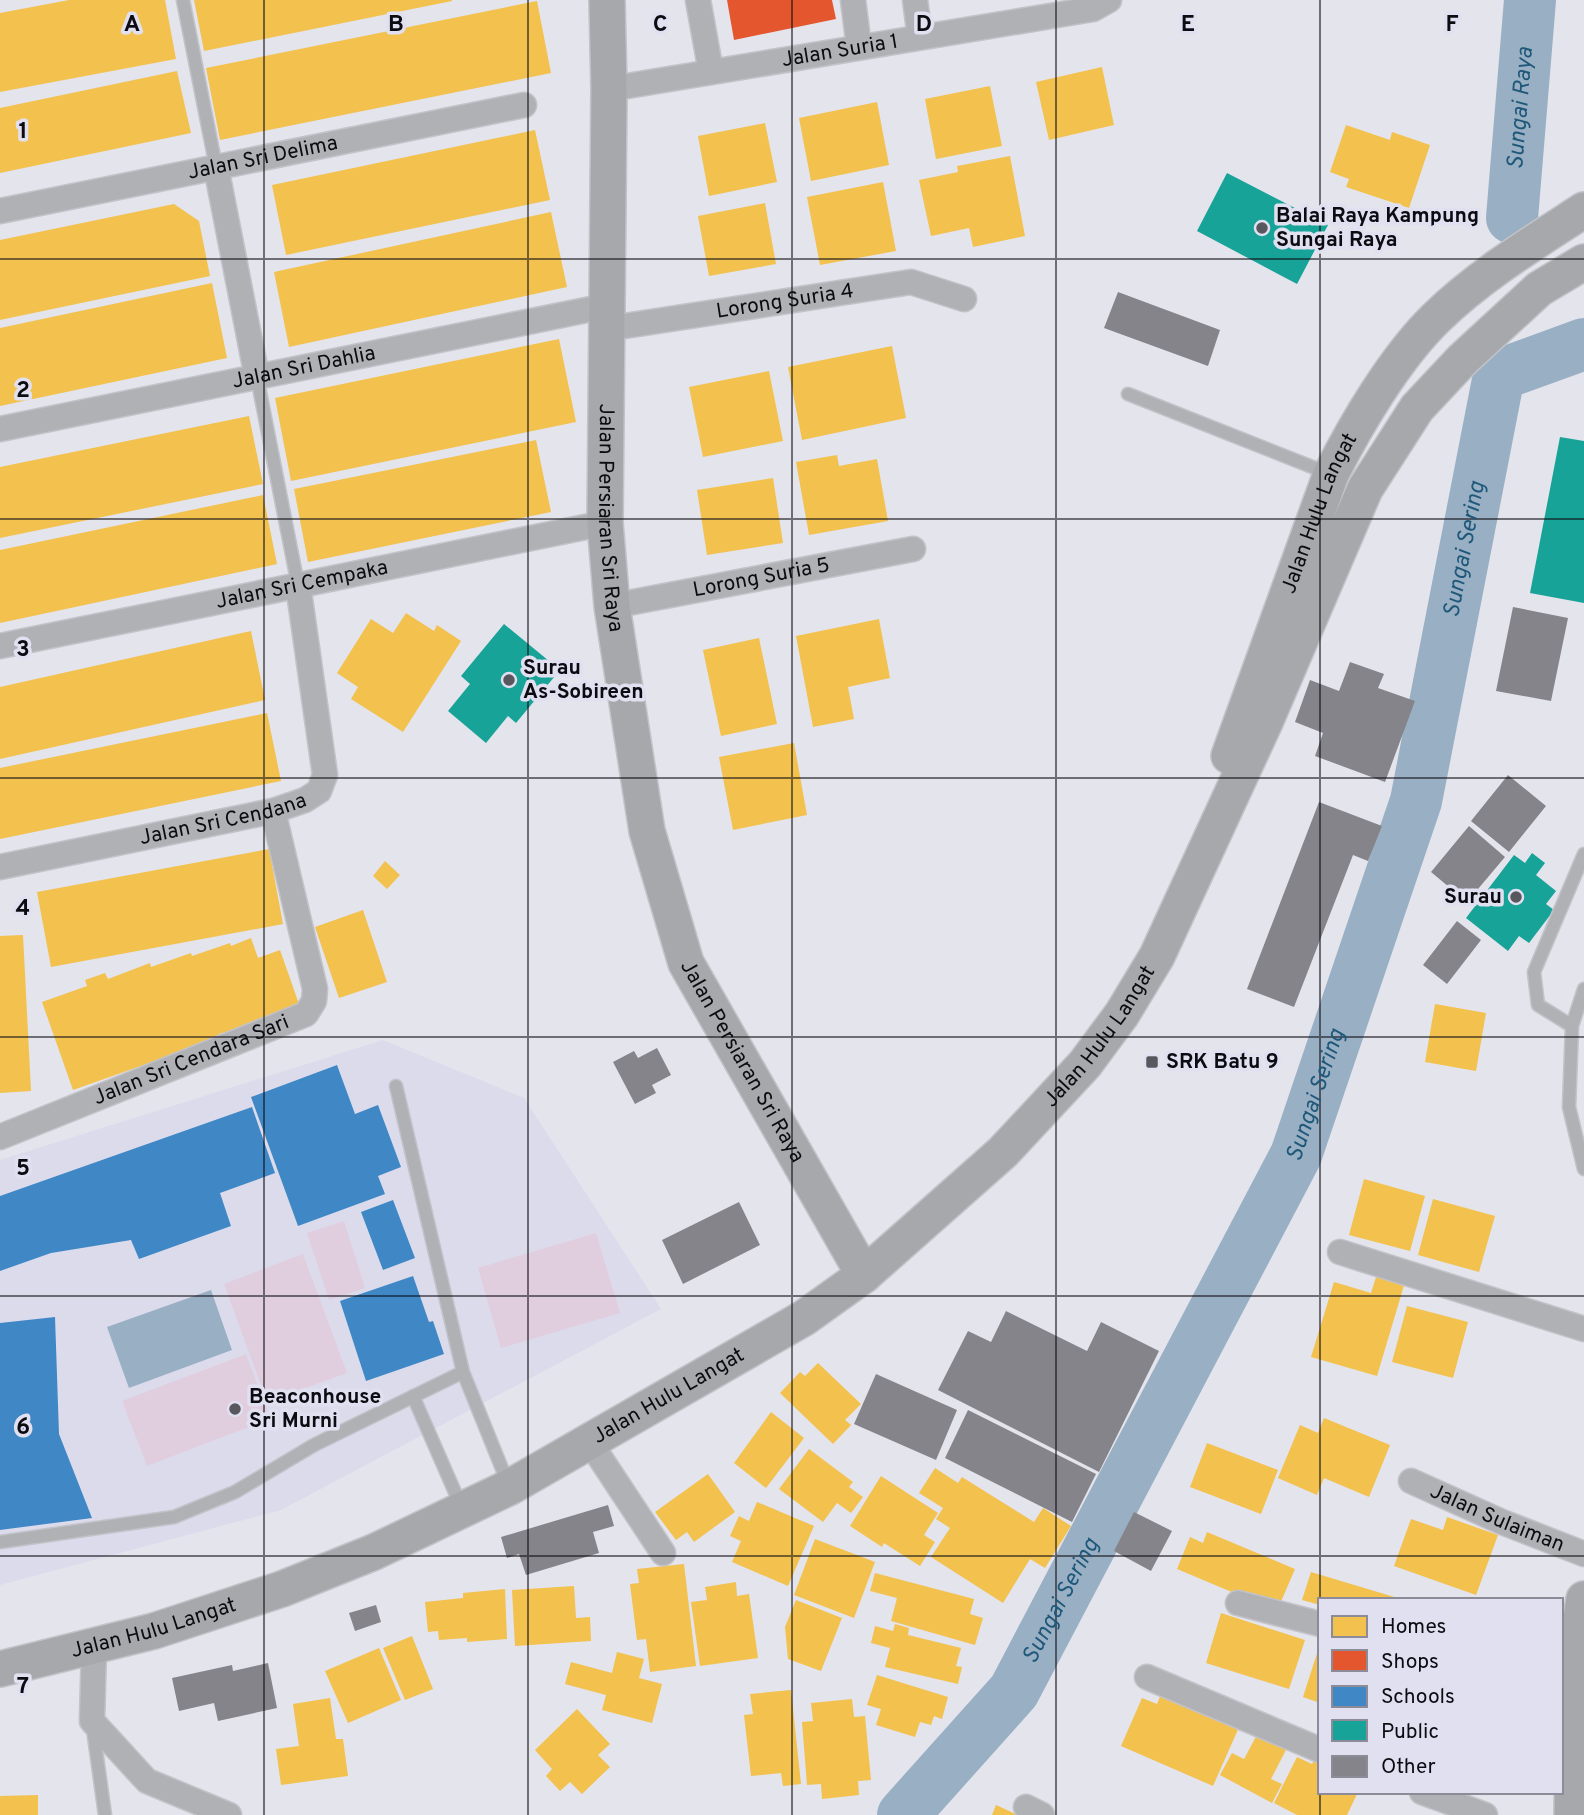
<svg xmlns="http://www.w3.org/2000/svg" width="1584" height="1815" font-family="Overpass,sans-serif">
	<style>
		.built { fill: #dcdbec }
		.green { fill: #e0cedf }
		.water { fill: #99b0c4 }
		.homes { fill: #f2c14e }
		.shops { fill: #e4572e }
		.schools { fill: #3f88c5 }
		.public { fill: #17a398 }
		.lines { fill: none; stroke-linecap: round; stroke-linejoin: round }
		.river { stroke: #99b0c4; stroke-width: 52 }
		.building { fill: #85848a }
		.lane-casing { stroke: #c2c2c9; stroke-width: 15 }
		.street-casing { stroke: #c2c2c9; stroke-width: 27 }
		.secondary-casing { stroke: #c2c2c9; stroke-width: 38 }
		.lane { stroke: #b0b1b5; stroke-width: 12 }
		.street { stroke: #b0b1b5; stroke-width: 24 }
		.secondary { stroke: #a7a8ac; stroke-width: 35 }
		.grid { fill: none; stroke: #0c0b11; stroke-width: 2; stroke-opacity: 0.55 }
		.poi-dot { fill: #58575e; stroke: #e1e0f1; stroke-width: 2.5 }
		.labels { text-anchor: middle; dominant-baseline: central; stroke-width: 7; stroke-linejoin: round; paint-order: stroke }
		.street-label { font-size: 21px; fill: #0c0b11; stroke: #e1e0f1 }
		.poi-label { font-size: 21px; font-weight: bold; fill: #0c0b11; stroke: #e1e0f1; text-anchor: start }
		.water-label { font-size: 23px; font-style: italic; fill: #20587a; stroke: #e1e0f1 }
		.grid-label { font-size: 23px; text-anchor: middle; font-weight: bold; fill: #0c0b11; stroke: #e1e0f1; stroke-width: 7; stroke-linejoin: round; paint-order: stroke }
	</style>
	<rect width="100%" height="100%" fill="#e4e4ed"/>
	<!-- built -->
	<path class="built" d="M383,1040L524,1098L661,1309L281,1510L0,1585V1160Z"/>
	<!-- green -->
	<path class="green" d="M344,1221L365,1288L329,1300L307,1233Z
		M596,1233L620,1313L501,1348L478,1268Z
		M303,1254L347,1373L267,1402L224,1284Z
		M246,1354L270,1419L147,1466L122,1401Z"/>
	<!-- water -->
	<path class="water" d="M211,1290L232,1350L129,1388L107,1327Z"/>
	<!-- homes -->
	<path class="homes" d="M69,0H165L176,59L0,92V13Z
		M194,0H452V1L204,51Z
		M537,1L551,73L220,140L206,68Z
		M1102,67L1114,125L1049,140L1036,82Z
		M177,71L191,133L0,173V108Z
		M990,86L1002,146L936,159L925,99Z
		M877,102L889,165L811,181L799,118Z
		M765,123L777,182L709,196L698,136Z
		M1346,125L1390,140L1392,132L1430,145L1409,208L1346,187L1349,179L1330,172Z
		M535,130L550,200L286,255L272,185Z
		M1010,156L1025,236L973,247L969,228L931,236L919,180L958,172L957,166Z
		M883,182L896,251L820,265L807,197Z
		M765,203L776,264L709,276L698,216Z
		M174,204L199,221L210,276L0,320V240Z
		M551,212L567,287L289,347L274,272Z
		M212,283L227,358L0,406V328Z
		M559,339L576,422L291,481L275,398Z
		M892,346L906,418L802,440L788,367Z
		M769,371L783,441L703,457L689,387Z
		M249,416L263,484L0,538V467Z
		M536,440L551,512L308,562L294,489Z
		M837,455L839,466L877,459L888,521L809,535L796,462Z
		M773,478L783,543L707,555L697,490Z
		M263,495L277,564L0,623V550Z
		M406,613L434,631L437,625L461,641L403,732L351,699L358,687L337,673L371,619L393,633Z
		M879,619L890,678L848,687L854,719L813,727L796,636Z
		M251,631L265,700L0,759V687Z
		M759,638L777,724L721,736L703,650Z
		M267,713L281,781L0,839V768Z
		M794,743L807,815L733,830L719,757Z
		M269,849L283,924L51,967L37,892Z
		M385,861L400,875L387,889L373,876Z
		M363,910L387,982L339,998L315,927Z
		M23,935L31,1091L0,1093V936Z
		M251,938L258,958L280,950L299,1004L277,1012L279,1018L239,1032L238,1028L219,1034L220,1038L73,1090L42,1002L87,986L85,980L105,973L108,979L150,963L151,967L191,953L192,956L230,943L231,946Z
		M1435,1004L1486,1013L1476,1071L1425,1062Z
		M1364,1179L1425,1196L1410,1251L1349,1235Z
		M1433,1199L1495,1216L1479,1272L1418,1255Z
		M1377,1274L1405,1282L1377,1376L1311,1357L1334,1282L1371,1293Z
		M1407,1306L1468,1322L1453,1378L1392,1362Z
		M818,1363L861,1404L845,1420L851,1425L833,1444L780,1393L800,1372L805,1376Z
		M771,1412L804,1438L766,1488L734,1463Z
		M1324,1418L1390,1445L1369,1497L1324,1478L1317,1495L1278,1478L1300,1425L1318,1433Z
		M1207,1443L1278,1470L1261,1514L1190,1487Z
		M809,1449L853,1482L849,1487L863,1497L851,1513L837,1503L823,1522L779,1489Z
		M935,1468L958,1483L962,1477L1034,1522L1043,1508L1071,1526L1045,1568L1030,1559L1003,1603L931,1557L950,1528L936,1519L943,1508L919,1493Z
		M708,1474L735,1512L694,1542L687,1532L676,1540L655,1512Z
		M881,1476L938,1513L924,1535L935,1542L920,1566L884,1543L882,1547L850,1526Z
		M757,1502L814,1526L788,1586L732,1562L741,1541L730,1536L739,1516L749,1521Z
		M1447,1517L1498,1535L1476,1595L1394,1566L1411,1519L1443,1530Z
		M1207,1532L1295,1569L1277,1611L1177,1569L1190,1537L1203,1543Z
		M815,1539L875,1562L854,1618L794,1595Z
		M684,1564L696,1666L650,1672L646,1639L637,1640L630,1584L639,1583L637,1569Z
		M1311,1572L1401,1599V1600H1320V1605L1302,1600Z
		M875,1573L974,1599L970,1614L983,1618L975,1645L891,1621L897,1598L870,1591Z
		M736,1582L737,1596L749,1594L758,1658L700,1666L691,1602L707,1600L705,1587Z
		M574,1586L576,1618L590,1617L591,1641L515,1646L512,1590Z
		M505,1589L507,1639L467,1642V1638L439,1640L438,1631L428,1632L425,1602L463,1598V1593Z
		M796,1600L842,1618L821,1671L788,1659L785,1627Z
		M1221,1613L1305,1640L1289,1689L1206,1663Z
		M895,1624L909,1628L908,1635L961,1648L956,1666L962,1667L958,1684L885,1667L890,1648L871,1643L875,1626L893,1631Z
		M412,1636L433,1689L405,1700L383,1648Z
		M1319,1647H1320V1703L1303,1697Z
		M379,1648L401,1700L348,1723L325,1671Z
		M617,1652L644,1659L639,1678L662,1684L652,1723L602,1710L606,1695L565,1684L571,1662L612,1673Z
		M877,1675L948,1697L942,1719L934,1716L931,1725L920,1722L915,1737L876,1725L881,1709L867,1705Z
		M791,1690L801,1784L783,1786L781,1773L751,1776L744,1715L753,1714L750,1694Z
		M1162,1691L1240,1725L1213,1786L1121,1746L1142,1698L1157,1704Z
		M330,1698L336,1739H343L348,1776L281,1785L276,1749L299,1746L293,1704Z
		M852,1699L854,1717L865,1716L871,1780L858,1781L859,1795L822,1799L821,1784L807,1785L802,1722L813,1721L811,1703Z
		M577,1709L610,1744L598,1755L610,1767L582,1794L570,1782L560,1791L546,1776L552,1769L535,1750Z
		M1259,1731L1288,1746L1271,1779L1282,1784L1272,1803L1220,1775L1232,1753L1244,1759Z
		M1318,1754L1320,1755V1792H1358L1347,1815H1297L1274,1803L1297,1757L1312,1764Z
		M38,1795V1815H0V1796Z
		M996,1805L1018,1815H992Z"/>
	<!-- shops -->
	<path class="shops" d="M727,0H832L836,19L734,40Z"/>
	<!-- schools -->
	<path class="schools" d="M337,1065L355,1114L378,1105L401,1167L378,1176L385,1194L298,1226L251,1097Z
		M252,1107L275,1173L220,1193L231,1226L139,1259L131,1240L51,1253L0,1271V1196Z
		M393,1200L415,1258L383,1270L361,1212Z
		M413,1276L429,1322L433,1321L444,1354L366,1381L340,1301Z
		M55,1317L59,1434L92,1518L0,1530V1323Z"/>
	<!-- public -->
	<path class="public" d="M1227,173L1328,225L1297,284L1197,231Z
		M1560,437L1584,441V603L1530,593Z
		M504,624L560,670L516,723L508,716L486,743L448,711L470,684L461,676Z
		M1532,853L1545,863L1536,875L1556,891L1546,904L1554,910L1529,943L1519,936L1508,951L1466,918L1514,855L1525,863Z"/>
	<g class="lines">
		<!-- river -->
		<g class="river">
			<path id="s1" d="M1512,218L1530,0"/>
			<path id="s2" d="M903,1815L1014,1691L1296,1155L1416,801L1499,375L1584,344"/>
		</g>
	</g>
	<!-- building -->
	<path class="building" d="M1118,292L1220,330L1208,366L1104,328Z
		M1513,607L1568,618L1551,701L1496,691Z
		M1350,662L1384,674L1378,688L1415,701L1385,782L1315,756L1323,733L1295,722L1310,680L1339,691Z
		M1508,775L1546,806L1509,852L1471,821Z
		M1319,802L1382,826L1368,861L1353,855L1294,1007L1247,989Z
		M1469,826L1505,857L1467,902L1431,872Z
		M1457,921L1481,940L1447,984L1423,965Z
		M657,1048L671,1075L652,1085L656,1093L635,1104L613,1062L634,1051L638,1058Z
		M739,1202L760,1245L683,1284L662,1240Z
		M1006,1311L1087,1351L1101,1322L1159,1351L1099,1472L938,1390L968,1331L991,1342Z
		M876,1374L957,1410L936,1460L854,1424Z
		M968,1410L1096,1474L1072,1522L945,1458Z
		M608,1505L614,1526L593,1532L599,1553L526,1575L519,1554L507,1558L501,1537Z
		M1134,1512L1172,1531L1151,1571L1114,1551Z
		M376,1605L381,1622L355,1631L349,1613Z
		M268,1663L277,1708L218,1721L214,1703L179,1711L172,1678L232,1665L233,1671Z"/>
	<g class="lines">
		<defs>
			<path id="lane" d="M183,0L216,167
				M257,377L298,585
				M1128,394L1330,474
				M1584,989L1572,1026L1569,1107L1584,1169
				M1572,1026L1538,1005L1534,972L1584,854
				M396,1086L463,1372L509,1486
				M413,1396L461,1506
				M0,1542L174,1517L235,1492L314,1445L463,1372
				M93,1729L105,1815"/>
			<g id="street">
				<path d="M698,0L711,72"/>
				<path d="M853,0L859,47"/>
				<path d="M915,0L920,37"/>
				<path id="s3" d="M609,89L1093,9L1109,0"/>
				<path d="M216,167L257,377"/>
				<path id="s4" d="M0,211L524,105"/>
				<path id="s5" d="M605,329L911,282L964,299"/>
				<path id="s6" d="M0,429L606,306"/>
				<path id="s7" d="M612,606L913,549"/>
				<path id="s8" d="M0,646L605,523"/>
				<path id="s9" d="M0,867L273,811L305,800L319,791L325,775L298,585"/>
				<path id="s10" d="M0,1137L306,1014L314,1001L315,989L273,811"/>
				<path d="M1340,1252L1584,1329"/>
				<path d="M589,1441L663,1553"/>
				<path id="s11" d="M1411,1481L1502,1522L1584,1554"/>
				<path d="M1238,1603L1320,1624"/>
				<path d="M94,1647L92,1721L147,1781L229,1815"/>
				<path d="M1147,1677L1320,1750"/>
				<path d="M1422,1792L1485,1815"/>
				<path d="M1026,1807L1042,1815"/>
			</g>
			<g id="secondary">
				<path id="s12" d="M607,0L609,89L605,523L612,606L647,831L686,963L864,1275"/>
				<path id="s13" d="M1229,756L1331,474C1356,424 1395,358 1436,318C1479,276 1533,243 1584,210"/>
				<path id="s14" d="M0,1669L154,1631L282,1589L374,1552L510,1487L804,1318L864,1275L1003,1152L1085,1064L1122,1014L1157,956L1265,722L1365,489L1417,408L1462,360L1539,289L1584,262"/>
				<path d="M1572,1815L1574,1663L1584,1599"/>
			</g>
		</defs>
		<!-- lane casing -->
		<use href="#lane" class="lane-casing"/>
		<!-- street casing -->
		<use href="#street" class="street-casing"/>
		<!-- secondary casing -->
		<use href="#secondary" class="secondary-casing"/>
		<!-- lane -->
		<use href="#lane" class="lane"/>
		<!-- street -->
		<use href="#street" class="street"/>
		<!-- secondary -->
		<use href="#secondary" class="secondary"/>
	</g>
	<!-- grid -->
	<path class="grid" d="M264,0V1815M528,0V1815M792,0V1815M1056,0V1815M1320,0V1600M0,259H1584M0,519H1584M0,778H1584M0,1037H1584M0,1296H1584M0,1556H1584M1320,1792V1815"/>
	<!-- markers -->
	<g class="poi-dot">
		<circle cx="1262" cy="228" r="7"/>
		<circle cx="509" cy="680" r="7"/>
		<circle cx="1516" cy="897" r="7"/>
		<rect x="1145" y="1055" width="14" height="14" rx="3.5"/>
		<circle cx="235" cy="1409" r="7"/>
	</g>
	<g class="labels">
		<!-- street labels -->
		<g class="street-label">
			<text stroke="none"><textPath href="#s3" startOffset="234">Jalan Suria 1</textPath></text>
			<text stroke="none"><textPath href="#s4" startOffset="268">Jalan Sri Delima</textPath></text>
			<text stroke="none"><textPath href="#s5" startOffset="182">Lorong Suria 4</textPath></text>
			<text stroke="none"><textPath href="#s6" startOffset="310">Jalan Sri Dahlia</textPath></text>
			<text stroke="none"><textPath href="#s13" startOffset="259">Jalan Hulu Langat</textPath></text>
			<text stroke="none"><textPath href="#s12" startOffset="518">Jalan Persiaran Sri Raya</textPath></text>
			<text stroke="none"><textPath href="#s7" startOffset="152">Lorong Suria 5</textPath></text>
			<text stroke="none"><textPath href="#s8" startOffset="308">Jalan Sri Cempaka</textPath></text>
			<text stroke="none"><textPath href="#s9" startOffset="228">Jalan Sri Cendana</textPath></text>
			<text stroke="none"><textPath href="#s14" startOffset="1293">Jalan Hulu Langat</textPath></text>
			<text stroke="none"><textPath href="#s10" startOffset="206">Jalan Sri Cendara Sari</textPath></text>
			<text stroke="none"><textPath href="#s12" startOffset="1085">Jalan Persiaran Sri Raya</textPath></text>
			<text stroke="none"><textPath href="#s14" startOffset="726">Jalan Hulu Langat</textPath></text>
			<text stroke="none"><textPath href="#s11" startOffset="94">Jalan Sulaiman</textPath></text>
			<text stroke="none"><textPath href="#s14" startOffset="159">Jalan Hulu Langat</textPath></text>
		</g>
		<!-- poi labels -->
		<g class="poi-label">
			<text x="1276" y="216">Balai Raya Kampung<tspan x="1276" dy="24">Sungai Raya</tspan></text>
			<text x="523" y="668">Surau<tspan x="523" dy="24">As-Sobireen</tspan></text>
			<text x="1502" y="897" text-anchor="end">Surau</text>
			<text x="1166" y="1062">SRK Batu 9</text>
			<text x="249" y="1397">Beaconhouse<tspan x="249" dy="24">Sri Murni</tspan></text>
		</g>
		<!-- water labels -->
		<g class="water-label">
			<text stroke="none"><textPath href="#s1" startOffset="110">Sungai Raya</textPath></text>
			<text stroke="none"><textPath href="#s2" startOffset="1402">Sungai Sering</textPath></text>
			<text stroke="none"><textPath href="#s2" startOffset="835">Sungai Sering</textPath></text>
			<text stroke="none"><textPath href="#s2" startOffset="268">Sungai Sering</textPath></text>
		</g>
	</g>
	<g class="grid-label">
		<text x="132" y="31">A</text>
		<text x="396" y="31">B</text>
		<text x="660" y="31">C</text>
		<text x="924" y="31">D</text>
		<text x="1188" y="31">E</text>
		<text x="1452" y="31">F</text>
		<text x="23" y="138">1</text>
		<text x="23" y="397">2</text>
		<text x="23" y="656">3</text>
		<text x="23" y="915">4</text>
		<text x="23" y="1175">5</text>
		<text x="23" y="1434">6</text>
		<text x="23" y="1693">7</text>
	</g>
	<!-- legend -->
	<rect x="1318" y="1598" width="245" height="196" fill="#e1e0f1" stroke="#8c8b97" stroke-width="2"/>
	<rect x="1332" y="1616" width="35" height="21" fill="#f2c14e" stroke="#8c8b97" stroke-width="2"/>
	<text x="1381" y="1633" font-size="21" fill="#0c0b11">Homes</text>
	<rect x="1332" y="1650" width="35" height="21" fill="#e4572e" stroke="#8c8b97" stroke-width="2"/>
	<text x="1381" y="1668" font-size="21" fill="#0c0b11">Shops</text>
	<rect x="1332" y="1686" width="35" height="21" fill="#3f88c5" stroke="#8c8b97" stroke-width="2"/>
	<text x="1381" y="1703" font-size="21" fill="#0c0b11">Schools</text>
	<rect x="1332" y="1720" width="35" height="21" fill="#17a398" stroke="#8c8b97" stroke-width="2"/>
	<text x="1381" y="1738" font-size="21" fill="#0c0b11">Public</text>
	<rect x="1332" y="1756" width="35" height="21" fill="#85848a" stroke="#8c8b97" stroke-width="2"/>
	<text x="1381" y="1773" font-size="21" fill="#0c0b11">Other</text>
</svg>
